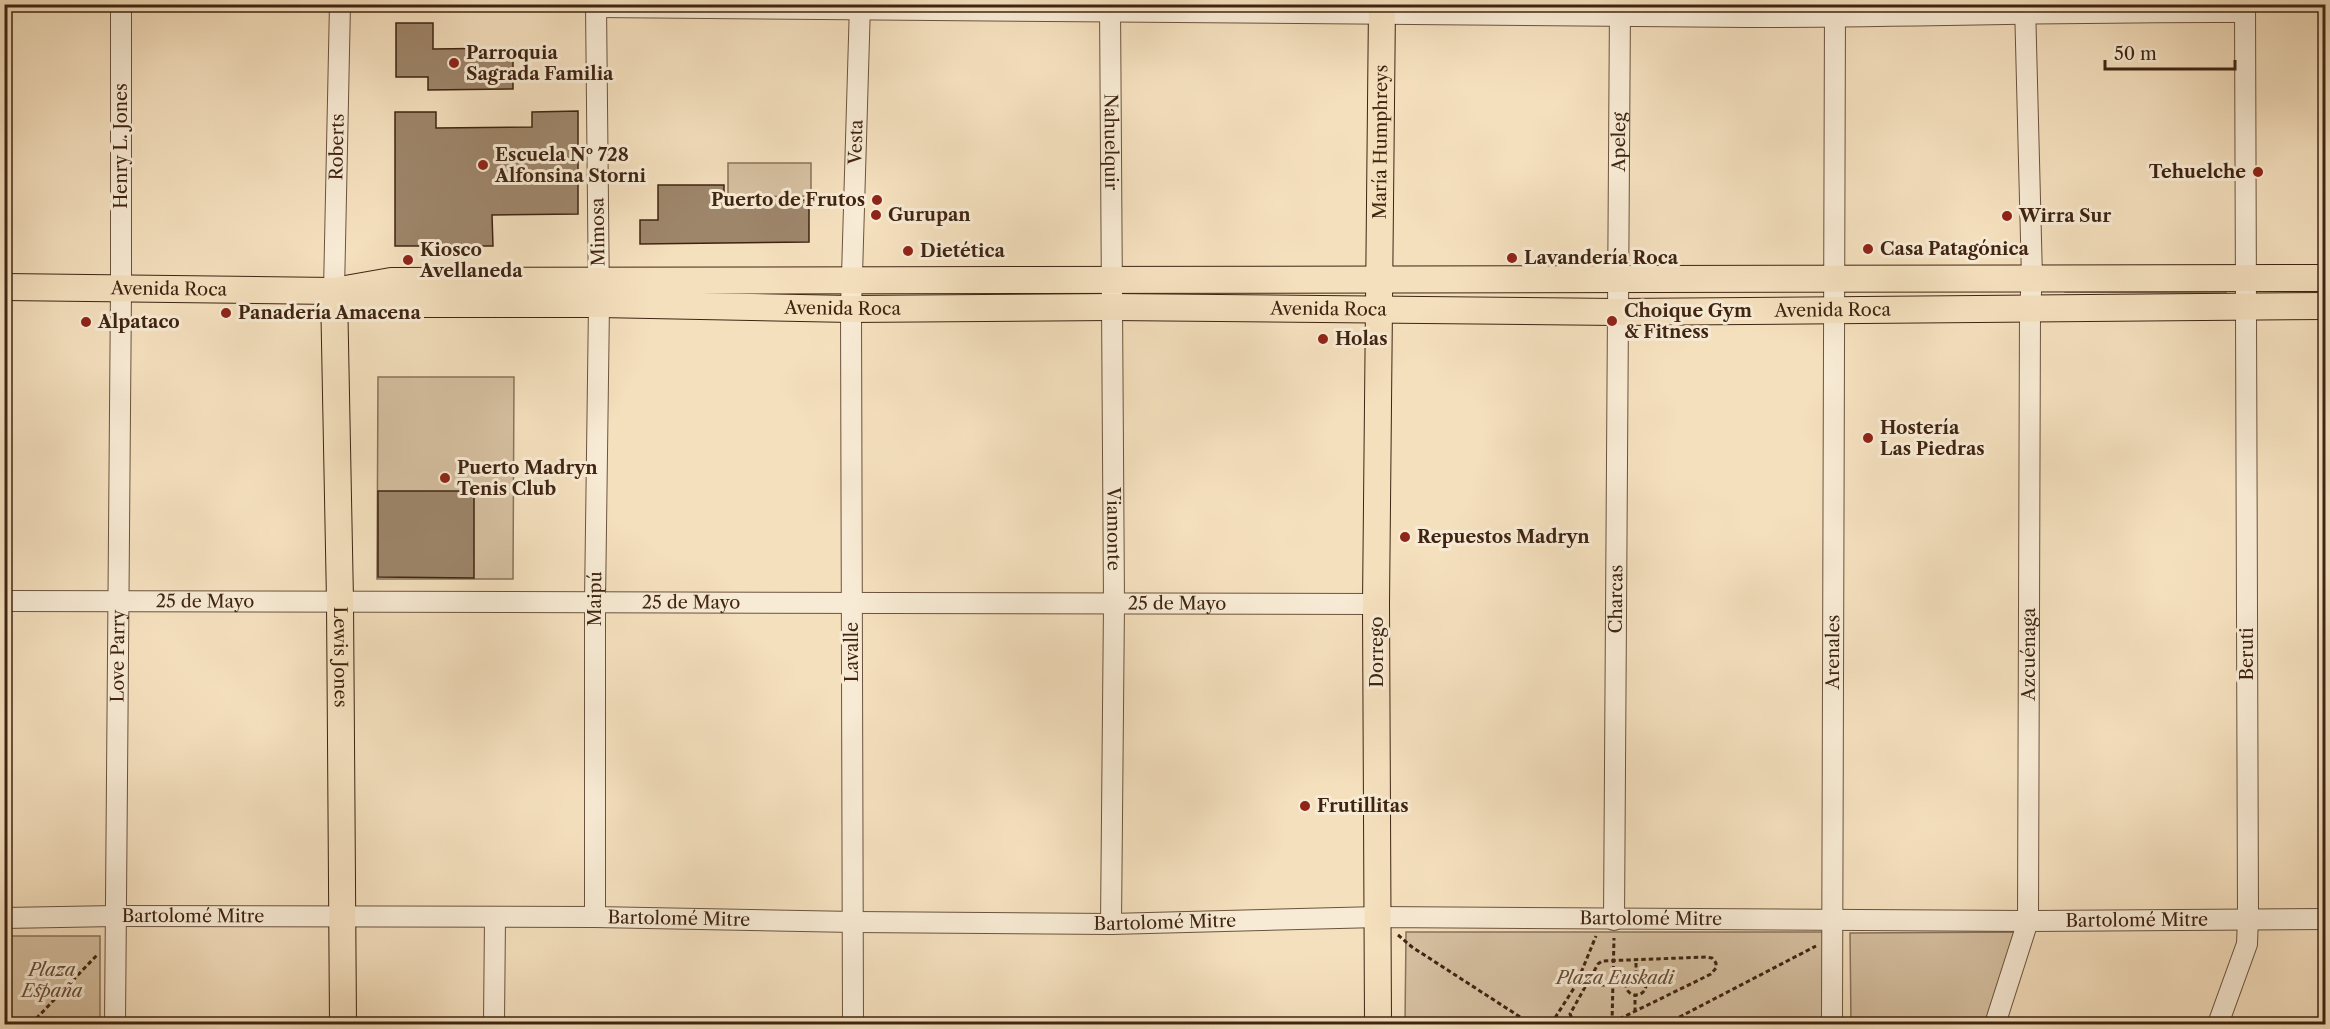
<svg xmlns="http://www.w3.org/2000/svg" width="2330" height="1029" font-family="'Libre Caslon Text',serif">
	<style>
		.green { fill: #d6c0a1; stroke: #8a725a; stroke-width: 1.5 }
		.building { fill: #9e866b; stroke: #3f2412; stroke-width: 1.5 }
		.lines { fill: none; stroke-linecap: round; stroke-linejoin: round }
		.minor-casing { stroke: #6c533d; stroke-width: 22 }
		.major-casing { stroke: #3f2412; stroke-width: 28 }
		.path { stroke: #3f2412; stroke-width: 3; stroke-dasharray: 4.5 3; stroke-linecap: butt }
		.minor { stroke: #f8ebd5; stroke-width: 20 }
		.major { stroke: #f5e0be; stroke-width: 26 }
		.poi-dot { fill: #8f2418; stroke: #f8ebd5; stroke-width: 2 }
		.labels { text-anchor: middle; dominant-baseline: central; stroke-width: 6; stroke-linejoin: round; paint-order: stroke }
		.poi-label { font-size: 18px; font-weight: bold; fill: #3f2412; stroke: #f8ebd5; text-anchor: start }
		.street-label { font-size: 18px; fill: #3f2412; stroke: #f8ebd5 }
		.park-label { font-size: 18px; font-style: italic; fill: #654b36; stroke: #f8ebd5 }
	</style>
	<rect width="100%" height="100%" fill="#f5e0be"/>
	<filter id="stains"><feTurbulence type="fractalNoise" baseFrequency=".00333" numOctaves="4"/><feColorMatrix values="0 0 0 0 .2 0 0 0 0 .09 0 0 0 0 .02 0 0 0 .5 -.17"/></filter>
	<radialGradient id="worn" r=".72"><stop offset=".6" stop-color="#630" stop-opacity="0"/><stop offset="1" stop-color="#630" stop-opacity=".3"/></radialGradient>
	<!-- green -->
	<path class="green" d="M728,163H811V196L728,197Z
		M2064,287L2226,288V293L2065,292Z
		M378,377H514L513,579H377Z
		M1406,932H1824V1024H1405Z
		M2019,932L1989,1024H1851L1850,933Z
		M5,936H100V1024H5Z"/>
	<!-- building -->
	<path class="building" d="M396,23H433V49L513,48V89L428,90V77H396Z
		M578,111V214L492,215L493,246H395V112H436V128L532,127V112Z
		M658,185H724V201L809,200V242L640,244V220H658Z
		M378,491H474V578L378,577Z"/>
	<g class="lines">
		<defs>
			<g id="minor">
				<path id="s1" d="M1110,4L1114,603L1111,924"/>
				<path d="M596,7C980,12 1364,17 1747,17C1913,17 2079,11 2245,12"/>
				<path id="s2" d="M334,291L340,4"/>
				<path id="s3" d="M4,601L1376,604"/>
				<path id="s4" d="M595,917V602L599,304L596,4"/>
				<path id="s5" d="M4,918L116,916L595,917L854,922L1111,924L1378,917L2028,921L2326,919"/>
				<path id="s6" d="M1614,920L1620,4"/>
				<path id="s7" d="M115,1024L121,288V4"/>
				<path d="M494,1024L495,917"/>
				<path id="s8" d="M853,1024L851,309L860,4"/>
				<path id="s9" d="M1832,1024L1835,4"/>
				<path id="s10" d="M1995,1024L2028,921L2030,308L2032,278L2025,4"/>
				<path d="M2218,1024L2247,944L2248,919L2245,4"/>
			</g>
			<g id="major">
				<path id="s11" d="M4,287L334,291L391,281L2326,278"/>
				<path id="s12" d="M334,291L340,601L343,1024"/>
				<path id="s13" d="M343,293L389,304H599L851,309L1112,307L1618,312L2326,306"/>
				<path id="s14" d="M1378,1024L1376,604L1382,4"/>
			</g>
		</defs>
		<!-- minor casing -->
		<use href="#minor" class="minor-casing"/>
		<!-- major casing -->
		<use href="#major" class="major-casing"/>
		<!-- path -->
		<path class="path" d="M1398,935L1412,947L1531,1024
			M1636,975V960
			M1626 985a10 10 0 1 1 20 0a10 10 0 1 1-20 0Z
			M1586,985H1627
			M1635,1012V994
			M4,1021L8,1024
			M1612,1023L1614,938
			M31,1024L98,954
			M1551,1024L1576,985L1596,936
			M1584,1024L1573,1020L1570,1014L1598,964L1602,961L1706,957L1712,958L1716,963V968L1711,974L1609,1024
			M1666,1024L1816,946"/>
		<!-- minor -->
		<use href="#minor" class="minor"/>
		<!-- major -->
		<use href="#major" class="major"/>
	</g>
	<!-- markers -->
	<g class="poi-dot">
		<circle cx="454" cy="63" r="6"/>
		<circle cx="483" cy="165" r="6"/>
		<circle cx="2258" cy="172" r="6"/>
		<circle cx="877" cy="200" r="6"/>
		<circle cx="876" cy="215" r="6"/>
		<circle cx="2007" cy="216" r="6"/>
		<circle cx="1868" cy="249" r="6"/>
		<circle cx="908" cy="251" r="6"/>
		<circle cx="1512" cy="258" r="6"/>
		<circle cx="408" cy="260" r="6"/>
		<circle cx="226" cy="313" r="6"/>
		<circle cx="1612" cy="321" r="6"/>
		<circle cx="86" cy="322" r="6"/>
		<circle cx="1323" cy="339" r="6"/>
		<circle cx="1868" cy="438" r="6"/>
		<circle cx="445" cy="478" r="6"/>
		<circle cx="1405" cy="537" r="6"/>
		<circle cx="1305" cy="806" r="6"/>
	</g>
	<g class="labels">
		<!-- poi labels -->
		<g class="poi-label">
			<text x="466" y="53">Parroquia<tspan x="466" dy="21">Sagrada Familia</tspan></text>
			<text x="495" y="155">Escuela Nº 728<tspan x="495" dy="21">Alfonsina Storni</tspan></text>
			<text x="2246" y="172" text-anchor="end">Tehuelche</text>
			<text x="865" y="200" text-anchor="end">Puerto de Frutos</text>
			<text x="888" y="215">Gurupan</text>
			<text x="2019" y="216">Wirra Sur</text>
			<text x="1880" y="249">Casa Patagónica</text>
			<text x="420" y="250">Kiosco<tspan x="420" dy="21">Avellaneda</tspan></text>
			<text x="920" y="251">Dietética</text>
			<text x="1524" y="258">Lavandería Roca</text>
			<text x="1624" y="311">Choique Gym<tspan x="1624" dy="21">&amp; Fitness</tspan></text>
			<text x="238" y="313">Panadería Amacena</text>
			<text x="98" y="322">Alpataco</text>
			<text x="1335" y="339">Holas</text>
			<text x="1880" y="428">Hostería<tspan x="1880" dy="21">Las Piedras</tspan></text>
			<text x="457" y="468">Puerto Madryn<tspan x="457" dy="21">Tenis Club</tspan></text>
			<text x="1417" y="537">Repuestos Madryn</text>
			<text x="1317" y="806">Frutillitas</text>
		</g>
		<!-- street labels -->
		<g class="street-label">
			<text stroke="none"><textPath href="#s8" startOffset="882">Vesta</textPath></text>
			<text stroke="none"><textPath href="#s1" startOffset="138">Nahuelquir</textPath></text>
			<text stroke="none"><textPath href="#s14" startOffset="882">María Humphreys</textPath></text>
			<text stroke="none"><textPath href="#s6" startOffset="778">Apeleg</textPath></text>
			<text transform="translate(121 146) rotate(-90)">Henry L. Jones</text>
			<text stroke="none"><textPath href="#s2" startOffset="144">Roberts</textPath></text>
			<text transform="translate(598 232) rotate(-91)">Mimosa</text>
			<text stroke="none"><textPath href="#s11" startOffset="165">Avenida Roca</textPath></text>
			<text stroke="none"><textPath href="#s13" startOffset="501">Avenida Roca</textPath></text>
			<text stroke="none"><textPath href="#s13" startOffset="987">Avenida Roca</textPath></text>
			<text stroke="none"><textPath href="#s13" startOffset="1491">Avenida Roca</textPath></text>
			<text stroke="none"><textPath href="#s1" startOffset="525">Viamonte</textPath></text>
			<text stroke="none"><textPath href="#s4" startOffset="318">Maipú</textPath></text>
			<text stroke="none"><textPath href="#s6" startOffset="321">Charcas</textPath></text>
			<text stroke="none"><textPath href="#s3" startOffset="201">25 de Mayo</textPath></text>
			<text stroke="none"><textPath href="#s3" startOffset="687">25 de Mayo</textPath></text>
			<text stroke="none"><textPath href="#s3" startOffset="1173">25 de Mayo</textPath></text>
			<text transform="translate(852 652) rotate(-90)">Lavalle</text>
			<text transform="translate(1377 652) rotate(-90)">Dorrego</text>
			<text stroke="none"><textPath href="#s9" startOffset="372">Arenales</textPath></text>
			<text stroke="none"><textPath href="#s10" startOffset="375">Azcuénaga</textPath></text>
			<text transform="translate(2247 654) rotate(-90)">Beruti</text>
			<text stroke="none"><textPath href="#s7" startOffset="368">Love Parry</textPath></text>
			<text stroke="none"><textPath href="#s12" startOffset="366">Lewis Jones</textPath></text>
			<text stroke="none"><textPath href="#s5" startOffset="189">Bartolomé Mitre</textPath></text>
			<text stroke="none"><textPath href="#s5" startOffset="675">Bartolomé Mitre</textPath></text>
			<text stroke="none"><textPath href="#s5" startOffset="1647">Bartolomé Mitre</textPath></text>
			<text stroke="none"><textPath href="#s5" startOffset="2133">Bartolomé Mitre</textPath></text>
			<text stroke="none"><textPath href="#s5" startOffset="1161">Bartolomé Mitre</textPath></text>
		</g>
		<!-- park labels -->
		<g class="park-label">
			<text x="52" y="970">Plaza<tspan x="52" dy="21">España</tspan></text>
			<text x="1615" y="978">Plaza Euskadi</text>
		</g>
	</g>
	<!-- margin -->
	<rect width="2330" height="1029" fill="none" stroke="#f5e0be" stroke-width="24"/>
	<rect x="6" y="6" width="2318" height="1017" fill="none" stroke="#3f2412" stroke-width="3"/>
	<rect x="12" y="12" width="2306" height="1005" fill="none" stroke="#3f2412" stroke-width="1.5"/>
	<!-- scale -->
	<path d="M2105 60v9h130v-9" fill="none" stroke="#3f2412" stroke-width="3"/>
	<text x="2114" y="60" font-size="18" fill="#3f2412" stroke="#f8ebd5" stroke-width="4.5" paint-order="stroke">50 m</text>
	<rect width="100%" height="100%" filter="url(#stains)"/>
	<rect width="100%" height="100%" fill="url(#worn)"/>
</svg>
